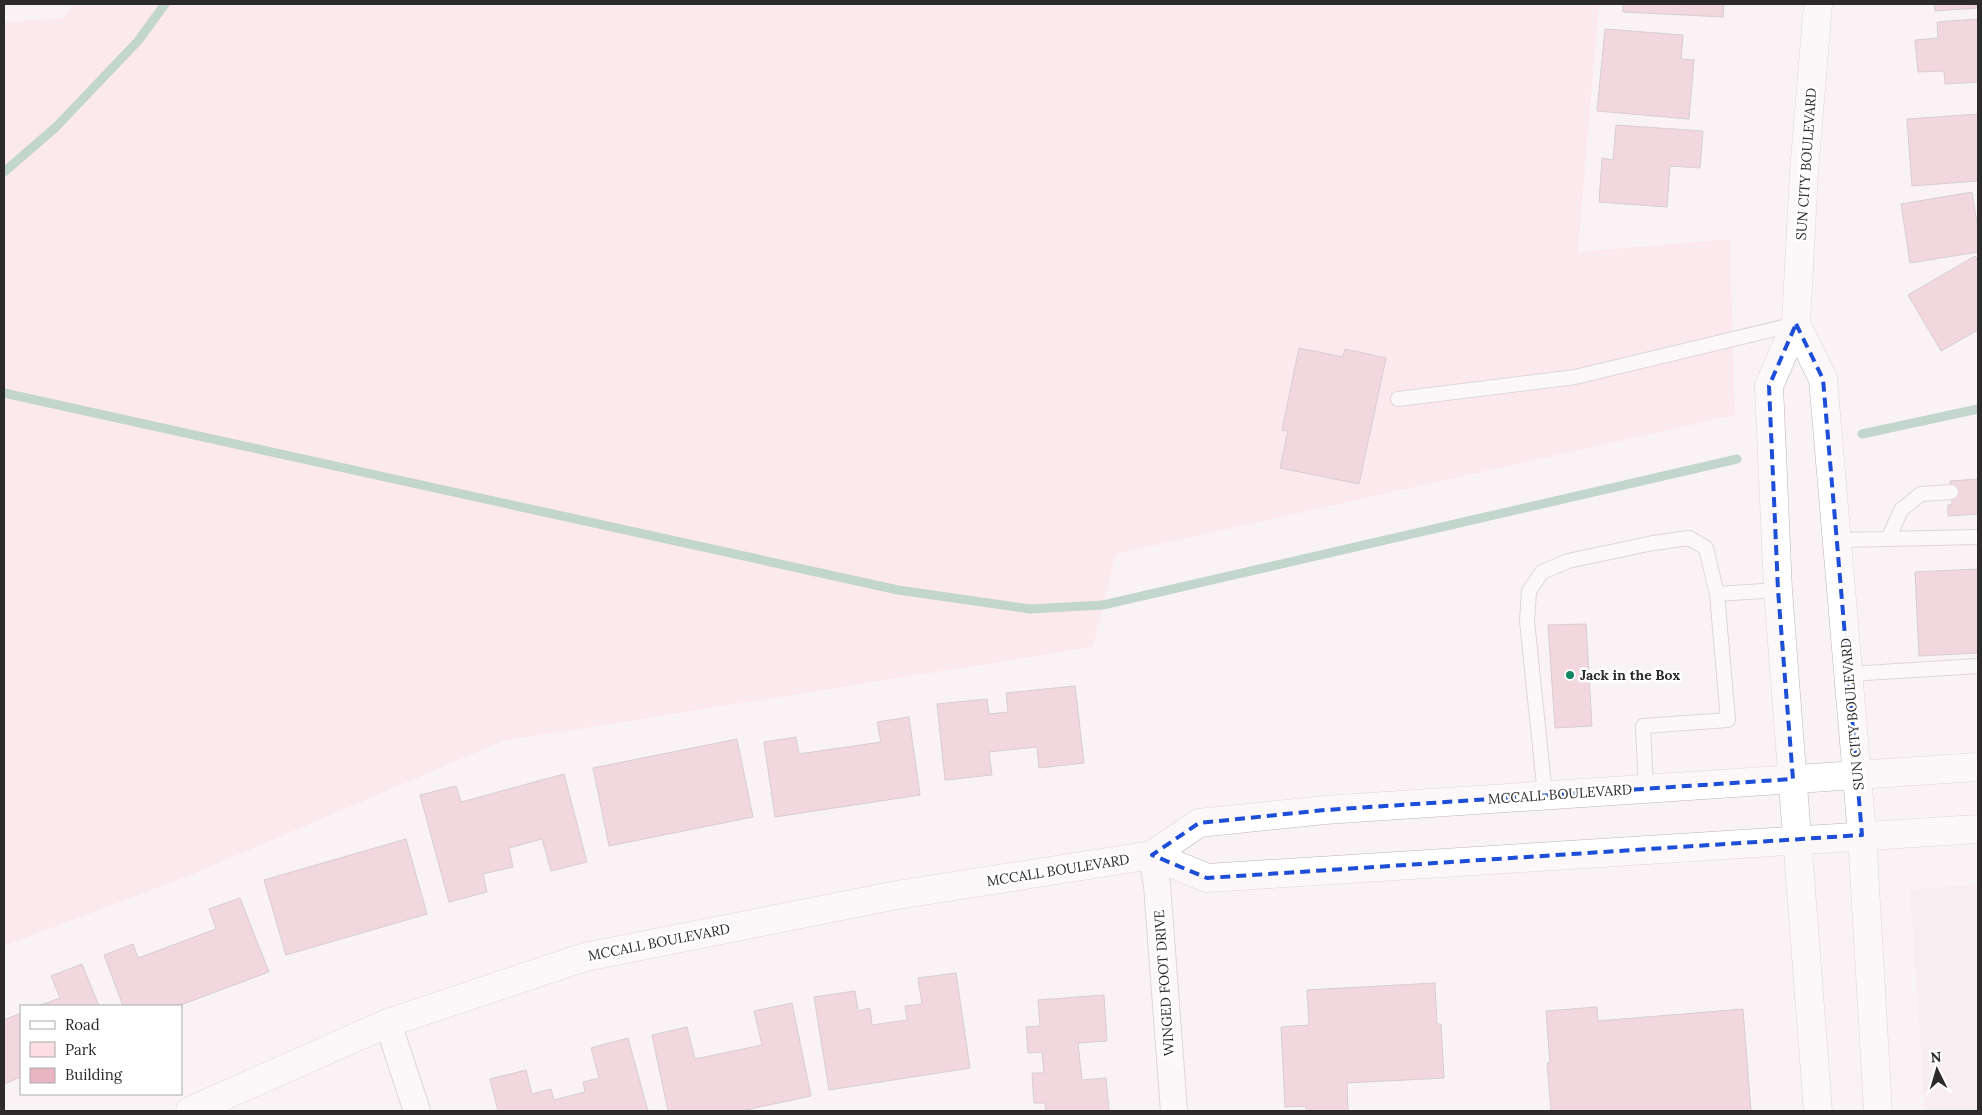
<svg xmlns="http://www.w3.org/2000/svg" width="1982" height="1115" font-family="Lora,serif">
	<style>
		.built { fill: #f6e6ea }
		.green { fill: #fddee5 }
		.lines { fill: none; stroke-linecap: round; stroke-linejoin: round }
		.stream { stroke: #80b39d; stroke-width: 9 }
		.building { fill: #eab5c2; stroke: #a9a3a4 }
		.service-casing { stroke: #bcb6b7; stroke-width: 16 }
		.minor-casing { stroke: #bcb6b7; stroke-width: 28 }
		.tertiary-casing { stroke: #bcb6b7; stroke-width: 29 }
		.secondary-casing { stroke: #bcb6b7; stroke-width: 29 }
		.service { stroke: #fff; stroke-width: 14 }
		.minor { stroke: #fff; stroke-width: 26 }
		.tertiary { stroke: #fff; stroke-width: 28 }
		.secondary { stroke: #fff; stroke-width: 28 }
		.marked { fill: none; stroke: #1d4ed8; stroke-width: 4; stroke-dasharray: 10 6; stroke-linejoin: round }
		.poi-dot { fill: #148563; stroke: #fff; stroke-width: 2 }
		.labels { text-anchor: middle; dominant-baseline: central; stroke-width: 5; stroke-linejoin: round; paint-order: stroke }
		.street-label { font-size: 14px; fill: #2d2a2b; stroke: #fff }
		.poi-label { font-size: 14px; font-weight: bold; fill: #2d2a2b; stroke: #fff; text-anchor: start }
	</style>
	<rect width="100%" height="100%" fill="#faf3f5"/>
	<!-- built -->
	<path class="built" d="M1978,884V1111H1925L1910,890Z"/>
	<!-- green -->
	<path class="green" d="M72,4H1599L1578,252L1730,239L1735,415L1116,554L1093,647L503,741L191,875L4,946V22L64,18Z"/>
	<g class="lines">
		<!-- stream -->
		<path class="stream" d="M4,172L56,127L138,41L165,4
			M4,393L898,590L1030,609L1103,605L1737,459
			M1862,434L1978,409"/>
	</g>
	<!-- building -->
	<path class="building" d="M1623,4H1724L1723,17L1623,12Z
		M1934,4H1978V8L1935,11Z
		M1978,19V82L1945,84L1944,71L1918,72L1915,40L1938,38L1937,22Z
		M1605,29L1683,35L1681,59L1694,60L1689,119L1597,111Z
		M1978,114V181L1912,186L1907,119Z
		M1616,125L1703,131L1700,168L1670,166L1667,207L1599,202L1602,158L1613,160Z
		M1972,192L1978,229V252L1910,263L1901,204Z
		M1975,256L1978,261V330L1941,351L1908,295Z
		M1299,348L1343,357L1345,349L1386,358L1359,484L1280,468L1288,431L1282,430Z
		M1978,479V514L1948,516V505H1952L1950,481Z
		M1978,569V653L1919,656L1915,572Z
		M1586,624L1592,726L1555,728L1548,625Z
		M1075,686L1084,763L1039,768L1037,747L989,752L992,775L945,780L937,704L987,699L989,714L1008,712L1006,693Z
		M909,717L920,795L775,817L764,742L796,737L799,754L881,742L877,722Z
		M737,739L753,817L609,846L593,768Z
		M564,774L587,862L551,871L542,839L509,848L513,867L483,874L487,892L449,902L420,795L456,786L461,802Z
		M406,839L427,914L286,955L264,880Z
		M240,898L269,972L178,1006H123L104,955L133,944L138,958L216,929L209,909Z
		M82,964L99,1006H38L60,998L51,976Z
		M956,973L970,1068L829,1090L814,997L855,991L858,1011L870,1008L872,1025L907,1020L905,1006L922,1004L918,978Z
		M1435,983L1437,1024H1441L1444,1078L1347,1083L1348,1111H1306V1106L1285,1107L1281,1027L1309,1025L1307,990Z
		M1104,995L1107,1041L1078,1043L1082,1080L1106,1078L1109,1111H1046L1045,1103H1034L1032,1073H1044L1042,1052L1028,1053L1026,1027L1040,1026L1038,1000Z
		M792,1003L811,1096L741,1111H668L652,1035L687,1027L695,1059L762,1045L754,1011Z
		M1597,1007L1598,1021L1743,1009L1751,1111H1551L1547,1063H1550L1546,1011Z
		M21,1013V1077L4,1084V1020Z
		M628,1038L648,1111H498L490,1079L526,1070L532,1094L551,1089L554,1100L585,1092L583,1082L599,1078L591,1048Z"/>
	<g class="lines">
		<defs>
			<path id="service" d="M1398,399L1575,377L1796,324
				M1888,539L1901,510L1921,494L1951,492
				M1837,540L1978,537
				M1849,674L1978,666
				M1646,789L1643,726L1728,720L1717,594L1778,590
				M1545,795L1527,621L1529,591L1542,572L1568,561L1653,543L1689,538L1706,548L1717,594"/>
			<path id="minor" d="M1152,855L1157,885L1174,1111
				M388,1023L417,1111"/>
			<path id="tertiary" d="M1796,324L1823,379L1862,835L1878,1111
				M1818,1111L1778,590L1769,386L1796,324L1804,172L1818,4"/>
			<path id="secondary" d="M1152,855L1207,878L1978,829
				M190,1111L388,1023L585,957L897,895L1152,855L1199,823L1325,810L1978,767"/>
		</defs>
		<!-- service casing -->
		<use href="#service" class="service-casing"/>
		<!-- minor casing -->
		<use href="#minor" class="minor-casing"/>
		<!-- tertiary casing -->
		<use href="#tertiary" class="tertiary-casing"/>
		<!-- secondary casing -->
		<use href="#secondary" class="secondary-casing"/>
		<!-- service -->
		<use href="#service" class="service"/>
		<!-- minor -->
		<use href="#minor" class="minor"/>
		<!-- tertiary -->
		<use href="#tertiary" class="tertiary"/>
		<!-- secondary -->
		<use href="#secondary" class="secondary"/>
	</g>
	<!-- marked area -->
	<path d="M0 0H1982V1115H0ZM1796,324L1823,379L1862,835L1207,878L1152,855L1199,823L1325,810L1793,779L1778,590L1769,386Z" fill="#faf3f5" fill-opacity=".55" fill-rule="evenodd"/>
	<path class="marked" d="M1796,324L1823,379L1862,835L1207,878L1152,855L1199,823L1325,810L1793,779L1778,590L1769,386Z"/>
	<!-- markers -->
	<circle class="poi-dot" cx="1570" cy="675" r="5"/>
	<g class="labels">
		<!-- street labels -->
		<g class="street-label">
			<text transform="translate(1806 164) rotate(-86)">SUN CITY BOULEVARD</text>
			<text transform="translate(1852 714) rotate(-95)">SUN CITY BOULEVARD</text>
			<text transform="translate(1560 794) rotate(-4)">MCCALL BOULEVARD</text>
			<text transform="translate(1058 870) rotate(-9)">MCCALL BOULEVARD</text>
			<text transform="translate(659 942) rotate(-11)">MCCALL BOULEVARD</text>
			<text transform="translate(1164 983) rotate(-94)">WINGED FOOT DRIVE</text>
		</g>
		<!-- poi labels -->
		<g class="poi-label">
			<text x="1580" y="675">Jack in the Box</text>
		</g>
	</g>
	<!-- border -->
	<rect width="1982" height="1115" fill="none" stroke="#2d2a2b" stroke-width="10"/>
	<!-- legend -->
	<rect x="20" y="1005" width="162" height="90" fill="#ffffff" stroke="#abaaaa"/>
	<rect x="30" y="1021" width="25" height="8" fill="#ffffff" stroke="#abaaaa"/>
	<text x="65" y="1030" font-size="15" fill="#2d2a2b">Road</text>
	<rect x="30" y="1042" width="25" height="15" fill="#fddee5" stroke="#abaaaa"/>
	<text x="65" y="1055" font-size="15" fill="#2d2a2b">Park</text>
	<rect x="30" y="1068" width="25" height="15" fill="#eab5c2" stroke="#abaaaa"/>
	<text x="65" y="1080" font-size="15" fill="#2d2a2b">Building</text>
	<!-- north arrow -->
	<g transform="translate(1937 1070) rotate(355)" stroke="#ffffff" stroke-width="4" paint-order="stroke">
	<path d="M0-4L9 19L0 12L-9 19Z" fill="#2d2a2b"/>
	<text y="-8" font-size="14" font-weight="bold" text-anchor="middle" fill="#2d2a2b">N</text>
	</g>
</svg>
